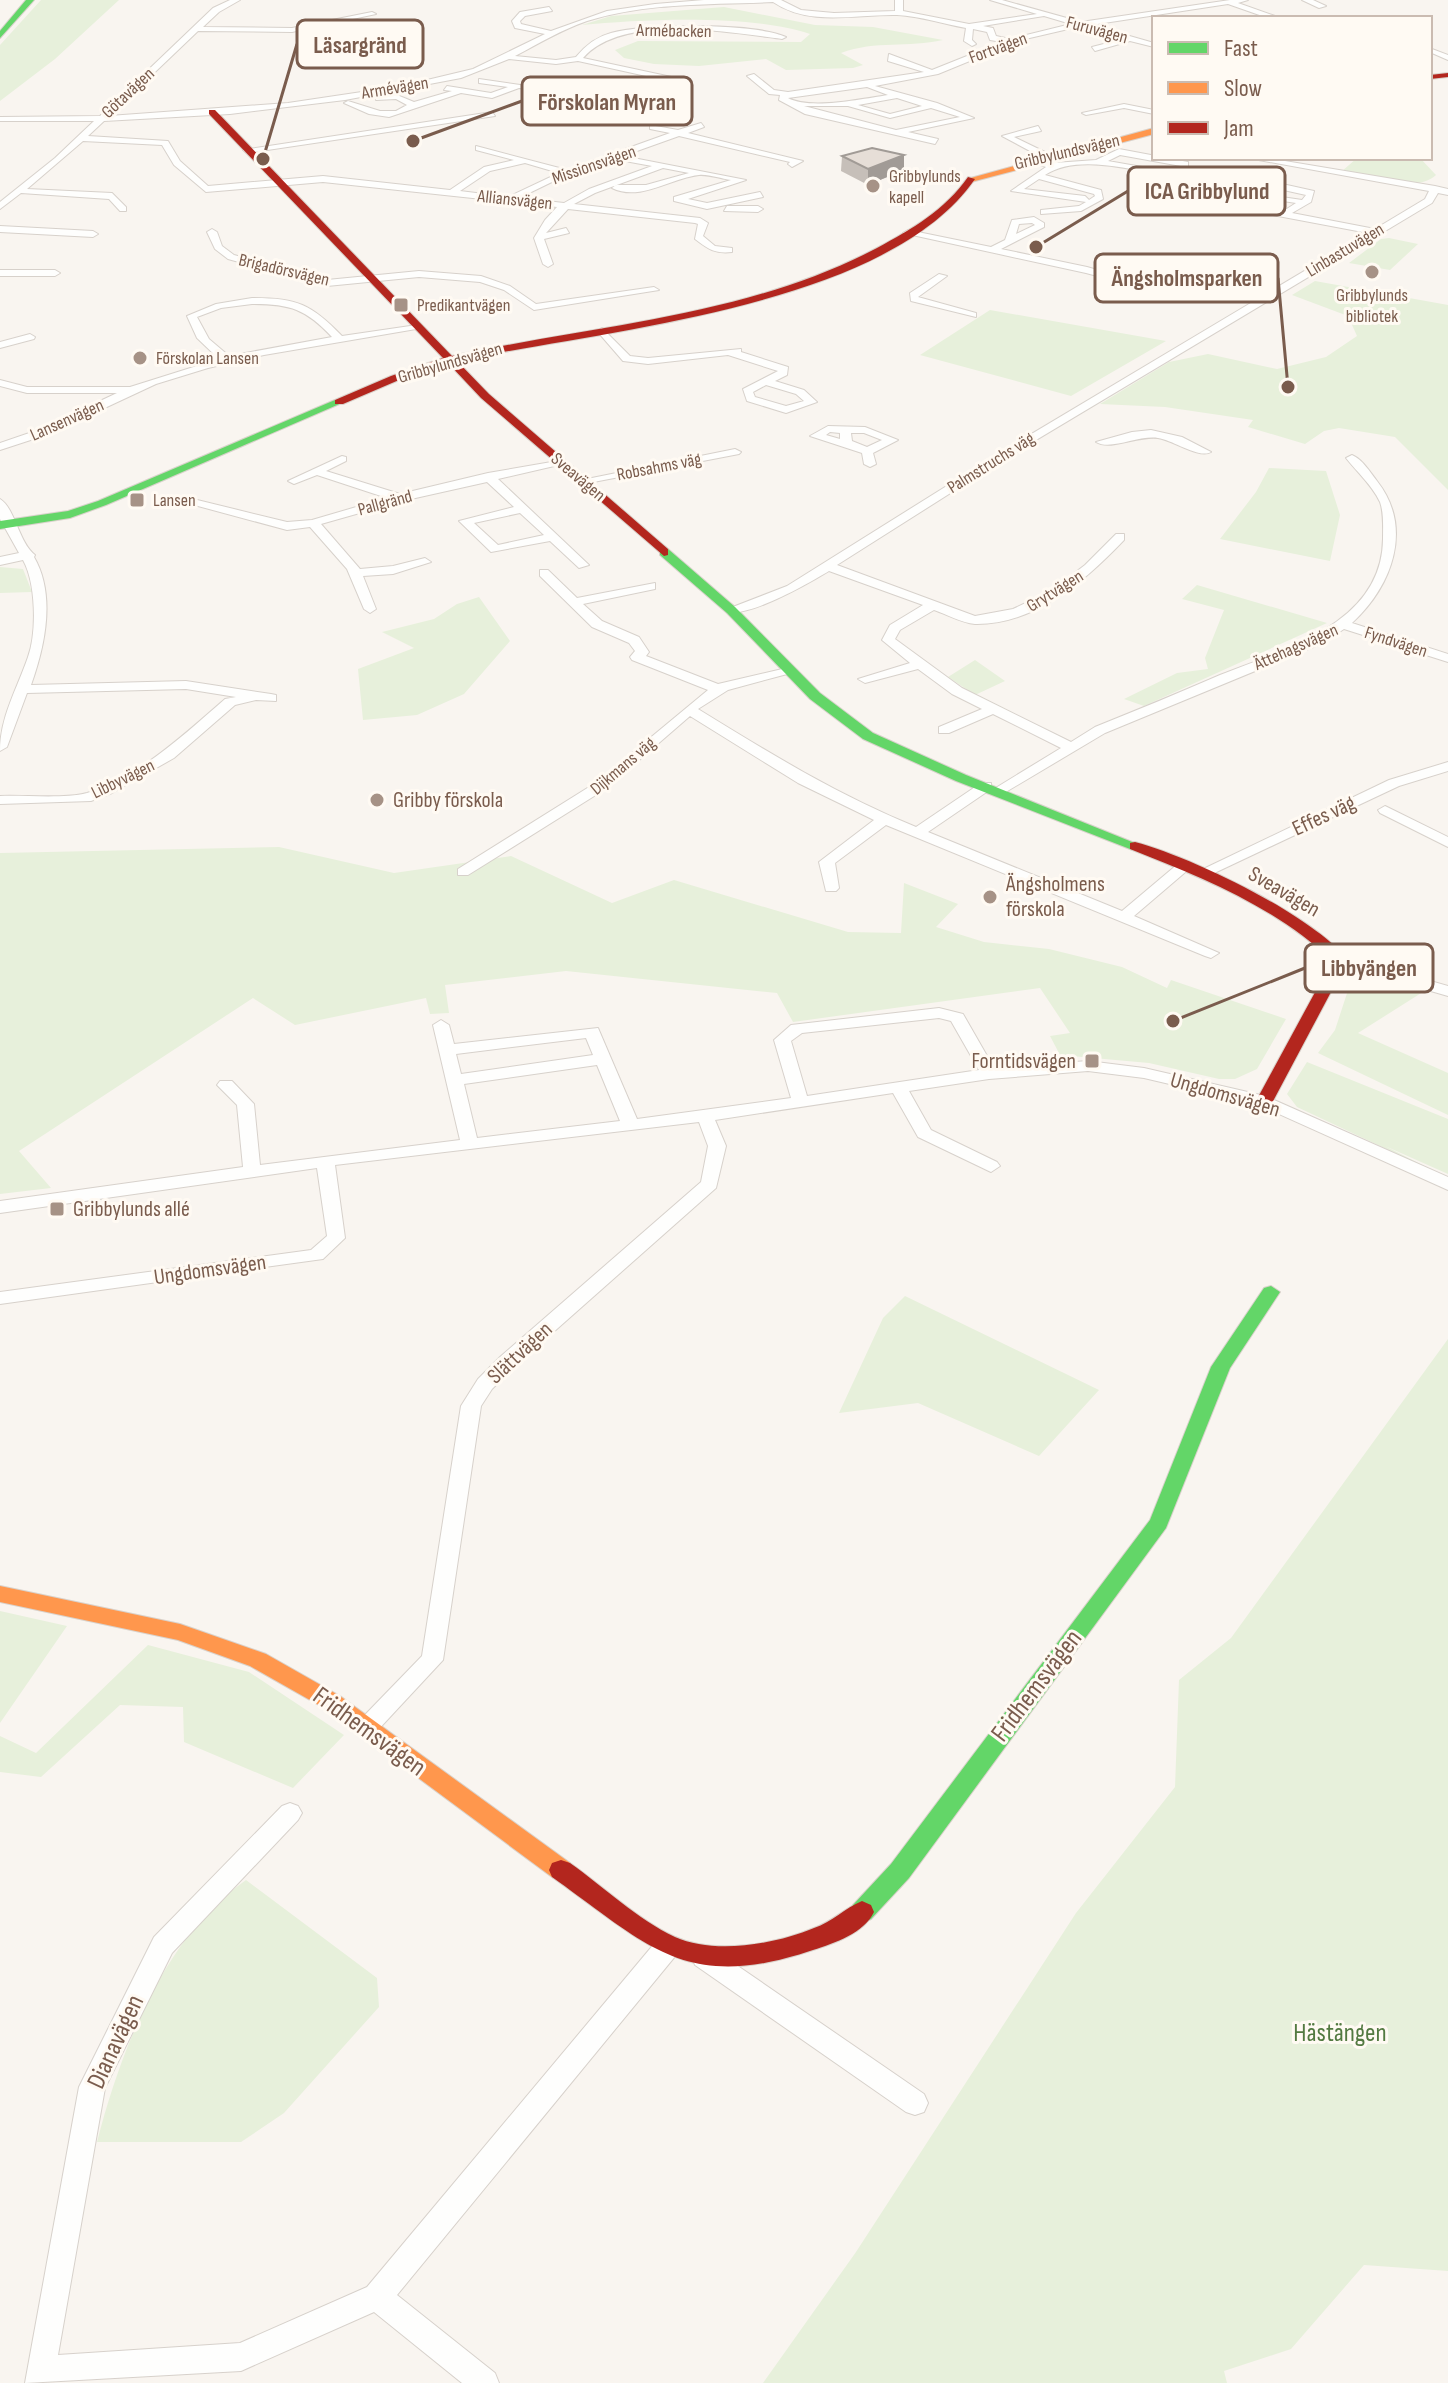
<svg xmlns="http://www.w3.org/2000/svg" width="1448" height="2383" font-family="'Sofia Sans Condensed',sans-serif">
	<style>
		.green { fill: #e7f0db }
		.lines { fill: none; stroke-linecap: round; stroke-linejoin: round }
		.street-casing { stroke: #d7d1cb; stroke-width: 2 }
		.fast-casing { stroke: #d9d2cb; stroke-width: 2 }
		.slow-casing { stroke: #d9d2cb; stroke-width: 2 }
		.jam-casing { stroke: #d9d2cb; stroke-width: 2 }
		.street { fill: #fefefd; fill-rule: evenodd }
		.fast { fill: #63d668; fill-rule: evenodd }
		.slow { fill: #ff974d; fill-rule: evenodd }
		.jam { fill: #b3261e; fill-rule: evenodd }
		.wall { fill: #c6bfb9 }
		.shaded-wall { fill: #a19b96 }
		.building { fill: #e6ded7; stroke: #a19b96; stroke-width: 2 }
		.poi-dot { fill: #a69286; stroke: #fffaf3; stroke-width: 3 }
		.labels { text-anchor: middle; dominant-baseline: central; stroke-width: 6; stroke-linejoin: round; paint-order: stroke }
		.far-street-label { font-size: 18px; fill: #7a5c4d; stroke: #fffaf3 }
		.far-poi-label { font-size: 18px; fill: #7a5c4d; stroke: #fffaf3; text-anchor: start }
		.poi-label { font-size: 22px; fill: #7a5c4d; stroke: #fffaf3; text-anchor: start }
		.street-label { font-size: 22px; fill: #7a5c4d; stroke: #fffaf3 }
		.near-street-label { font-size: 26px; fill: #7a5c4d; stroke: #fffaf3 }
		.near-park-label { font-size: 26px; fill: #537a41; stroke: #fffaf3 }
		.leader { fill: none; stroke: #7a5c4d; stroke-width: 3 }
		.callout-dot { fill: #7a5c4d; stroke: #fffaf3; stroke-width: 3 }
		.callout { fill: #fffaf3; stroke: #7a5c4d; stroke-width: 3 }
		.callout-label { font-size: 24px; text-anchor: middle; font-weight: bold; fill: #7a5c4d }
	</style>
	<rect width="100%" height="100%" fill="#f9f5f0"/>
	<!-- green -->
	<path class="green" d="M41,0H119L55,59L0,101V45Z
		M724,7L815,25L873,27L943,40C908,48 876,40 841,53L863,65L853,68L786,70L766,59L699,66L654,64L624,58L615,50L638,41L801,42L810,34C752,14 643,19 582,25L611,16Z
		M1357,158H1420L1436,175C1416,194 1365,176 1341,172Z
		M1389,238L1418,244L1390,270L1349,263L1381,239Z
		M1315,281L1448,305V490L1395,437L1339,428L1324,431L1305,444L1248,427L1253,420L1165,407L1100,404L1169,362L1208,354L1277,369L1326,357L1357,336L1348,316L1292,295Z
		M990,310L1166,341L1071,396L920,355Z
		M1269,468L1326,471L1340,515L1330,561L1220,539L1256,492Z
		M0,567L23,569L32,592L0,593Z
		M1197,585L1327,623L1144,706L1124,699L1177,673L1208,669L1205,658L1224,610L1182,599Z
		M479,597L510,641L464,694L417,715L363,720L358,669L414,648L382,632L434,619L457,604Z
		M975,660L1005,681L975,695L948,677Z
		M279,847L394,873L511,856L612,903L674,880L848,932L901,933L904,883L958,904L936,927L984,942L1049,949L1122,967L1167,988L1171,980L1286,1019L1257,1069L1235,1079H1219L1149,1063L1060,1055L1050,1036L1070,1033L1040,988L793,1022L777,993L566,971L445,985L449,1013L430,1014L426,998L295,1025L253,998L19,1151L51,1188L0,1194V853Z
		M1360,974L1426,990L1358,1033L1448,1073V1115L1318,1053L1335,1030L1351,981Z
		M1307,1062L1448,1119V1174L1385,1146L1448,1178L1297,1107L1287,1094Z
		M905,1296L1099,1390L1039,1456L918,1403L839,1413L883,1318Z
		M1448,1339V2271L1364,2265L1291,2349L1224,2371L1227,2383H763L856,2252L1076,1913L1175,1787L1179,1680L1231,1638Z
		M0,1611L67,1626L0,1723Z
		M148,1645L249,1672L344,1735L293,1788L184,1742L183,1707L120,1705L41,1777L0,1772V1736L36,1753Z
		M246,1880L377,1978L379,2007L284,2113L241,2142H97C121,2049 164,1937 246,1880Z"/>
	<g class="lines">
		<defs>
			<path id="street" d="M230,0H240L219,12L203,27L292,28L372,12L376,14L292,32L198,31L109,116L288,103L402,86L473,69L545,34L515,28L512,21L520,12L549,7L552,11L525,16L520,21L521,24L551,31L607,11L655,4L704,0H781L801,10L834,13L895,11V0H903V11L969,24L1037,14L990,0H1002L1081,22L1230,0H1248L1238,3L1275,16L1268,18L1228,4L1091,25L1154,43V47L1130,41L1095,51L1092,47L1123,39L1077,27L1021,40L938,74L875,86L937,103L974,118L908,132L938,139L935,144L805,114L779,100L780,95L769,94L747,76L754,74L774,90L788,92L924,72L888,61L889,54L932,70L1002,42L990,40L987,32L973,29L972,40L976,44L972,46L964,41L966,28C944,24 920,16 897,15C855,14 810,27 773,2C711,5 647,2 587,21C561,30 540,43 515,56L556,60L576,57C586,45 596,37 611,33C645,23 756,23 786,37L782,39C728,32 622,13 583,58L690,81L687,85L578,61L556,64L509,59L461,78L345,100L230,114L104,121L88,136L168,141L180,161L208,186L323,176L450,190L484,167L514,160L476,150V146L567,170L670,133L650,129V125L678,130L701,123L704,127L688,133L803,161L792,167L788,164L790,162L679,136L623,156L746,180L688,199L707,203L760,192L763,197L707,209L674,201V197L731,180C721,179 709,174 699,175C671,178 640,202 612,188L616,185H646L689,173L663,168L595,193L574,204L700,218L708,223L703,236L715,246L732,248V252C715,254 708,249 695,239L698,224L695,223L568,209L546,233L566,228L569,233L544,239L553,264L548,267L543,264L534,238L545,220L557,207L323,182L206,192L174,165L162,145L83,141L27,189L112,193L126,207V211H120L109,199L21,193L0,209V202L55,158L94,121H0V117L100,116L213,8ZM1044,16L1071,24L1010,39L996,36L993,28L983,26ZM867,87L888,95C862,99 810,110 788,98ZM897,98L922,106L890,114L858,105ZM804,106H848L890,118L931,108L960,117L896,130ZM614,159L652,166L589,189L564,203L519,198L558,179ZM525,163L559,173L508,197L460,191L490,171Z
				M1302,0H1313L1326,6L1319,8Z
				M1432,49L1448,55V60L1432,53Z
				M479,79L548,89L544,91L519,88L492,98L461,93L389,117L369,114L344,103L348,101L380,111H396L407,105L396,99L376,100V96L397,95L414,102L452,91L444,90L447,86L491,93L508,87L479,83Z
				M1124,104L1154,110V114L1124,108L1086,115L1082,113Z
				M492,112L495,116L247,153L243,150Z
				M1038,126L1041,131L1014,137L1049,154V158H1043L1002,136Z
				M1119,149L1188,162V171L1168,188L1172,191L1282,212L1296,203L1218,191L1222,188L1302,200L1306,195L1239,180L1242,175L1314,191L1311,202L1292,213L1375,229L1425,199L1429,191L1248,158H1267L1435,186L1448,189V195L1438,193L1432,203L1001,461L837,565L975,616L1013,609L1051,591L1085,565L1116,534H1124V540C1086,580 1035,625 975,624C962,623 946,614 934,610L900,630L895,639L962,688L1071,742L1095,727C1137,710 1179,693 1220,675C1285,649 1382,624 1383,539C1383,527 1384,513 1380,502C1372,485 1357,472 1346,458L1352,455C1362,459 1370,472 1377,481C1414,528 1392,586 1352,623L1448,654V662L1344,629L1323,643L1105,733L999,796L994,795V789L1061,748L993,714L949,733H939V727L982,709L952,694L918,669L865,683L858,679L910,663L882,640L890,625L923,605L829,571C811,582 742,622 725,610L787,586L993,457L1368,233L1166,195L1158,188L1181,166L1120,155L1108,161L1159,170L1155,173C1122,168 1075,155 1045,175L1101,190L1103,199L1081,211L1041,214V210L1079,206L1086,202L1011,191L1046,167L1038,164V160L1054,163L1096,160ZM1039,179L1094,194L1095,196L1089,200L1085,196L1024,189Z
				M727,206H758L763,209L758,212L724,211Z
				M1034,217L1044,223V227L1001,249L1087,267L1166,290L1161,293L1086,273L903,233L908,230L991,247L1005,240L1012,220ZM1032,223L1035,225L1016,234L1019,224Z
				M0,226L93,231L98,234L93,237L0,232Z
				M212,229L217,232L222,246L234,255L327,280L419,271L481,276L510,286L536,304L654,287L659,290L534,310L504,290L480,282L419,277L327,286L228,259L215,249L207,232Z
				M0,270H55L60,273L55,276H0Z
				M939,274L947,276L918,297L976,313V317L911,301L910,293Z
				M252,298C297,298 311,304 342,336L417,325L422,328L264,355L208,368L156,384L49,434L0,450V443L41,429L117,393H27L0,386V380L27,387H130L219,359L197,338L187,316L216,304ZM252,304C290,304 306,309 332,337L229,356L209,339L197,317L221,308Z
				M602,328L630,356L648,358L741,349V352L788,367L787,375L775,381L804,390L817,402L786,413L747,401L743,389L778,371L728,355L648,364L623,361L597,331ZM766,385L796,394L804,401L786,406L755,397L753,392Z
				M30,334L35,337L34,339L0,348V342Z
				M828,426L865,427L898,440L873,453L876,464L870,467L864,464L862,453L810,436ZM830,432L840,433V439L826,435ZM851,433H864L882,440L867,447L852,441Z
				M1151,430L1182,437L1211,452C1199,459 1173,440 1158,438C1138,435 1111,451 1096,442L1132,432Z
				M735,449L741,452L739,454L583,484L577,481Z
				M342,456L346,457V461L326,471L400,494L488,473L563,460V464L498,479L589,565L579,568L550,541L491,552L459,521L514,507L487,482L402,501L321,524L360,569L393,566L425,558L431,562L393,574L363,576L376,609L370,613L364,609L347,569L310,527L287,530L183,502L189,498L287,522L312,520L387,498L317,475L294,484L288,481ZM520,513L544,535L498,545L474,523Z
				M0,499C15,508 19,543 35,555L34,557C56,595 45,646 31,685L186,681L271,694L276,695V701L256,700L235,705L174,758L112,793L91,801L0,804V796C25,795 64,799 87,793C138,778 186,733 225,699L236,697L186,689L27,693L7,747L0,751C0,717 17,689 28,657C37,632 36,583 23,560L0,565V557L19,553L0,519Z
				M540,570H548L577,598L655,583V589L583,604L602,621L639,637L649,652L646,656L718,684L791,667V673L728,690L698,709C769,753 838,795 916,827L981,783H991V789L928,832L1122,911L1179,863H1189V869L1134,916L1219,953L1211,958L1205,956L886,825L835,863L839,888L836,891H826L819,862L874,820L798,783L690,716L607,788L468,875H458V869L597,782L708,690L632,660L630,657L635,651L629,643L592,627L540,576Z
				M1448,762V771L1399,786L1208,876H1198L1195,873L1389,780Z
				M1385,806L1448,837V847L1380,813L1378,810Z
				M1340,955L1448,986V996L1334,963L1332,960L1334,957Z
				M939,1008L963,1014L994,1068L1088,1061L1144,1068L1265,1096L1448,1177V1190L1259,1105L1144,1078L1088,1071L989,1079L909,1091L931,1130L997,1162L1000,1166L991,1172L918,1137L893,1093L715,1120L726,1146L716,1188L514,1367L492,1389L481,1406L443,1660L376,1732L368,1735L360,1732L357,1726L360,1720L422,1656L461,1406L478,1379L500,1357L701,1182L708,1146L699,1122L335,1165L345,1238L323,1259L0,1304V1292L311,1250L327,1236L317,1168L0,1213V1201L243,1167L237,1105L217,1085L220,1081H232L254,1104L260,1165L460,1140L433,1025L441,1020L449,1025L454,1044L598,1028L637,1119L791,1098L774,1040L791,1025ZM939,1018L951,1021L979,1070L807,1096L791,1041L802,1033ZM586,1038L593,1055L461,1074L456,1054ZM597,1065L620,1121L477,1138L464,1084Z
				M290,1803L298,1806L302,1813L298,1820L172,1953L105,2088L58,2355L240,2343L367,2287L659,1938L668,1935L677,1938L680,1946L677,1954L397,2295L495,2373L499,2383H462L374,2312L241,2371L25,2383L79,2087L154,1937L282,1806Z
				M704,1946L713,1949L924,2094L928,2103L924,2112L915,2115L906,2112L695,1965L692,1957L695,1949Z"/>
			<path id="fast" d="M26,0H34L0,38V31Z
				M335,400L344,402L106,505L70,518L0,529V521L68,511L98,501Z
				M660,549H668L735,607L820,693L873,733L966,775L1142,846L1135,850L1130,849L956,781L863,739L810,699L727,613L660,555Z
				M1271,1286L1280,1292L1230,1368L1166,1528L909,1878L871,1919L862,1923L853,1919L850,1912L853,1905L891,1864L1150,1520L1211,1367L1264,1288Z"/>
			<path id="slow" d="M1154,128V134L971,182L967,179Z
				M0,1586L180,1624L266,1654L340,1696L570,1863L573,1870L570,1877L561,1880L552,1877L324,1708L250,1666L178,1640L0,1602Z"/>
			<path id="jam" d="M1448,73V77L1430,79V75Z
				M209,110H215L452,356C595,325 746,317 877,248C912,229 945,210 968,177L975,179C886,308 602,330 457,361L489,394L668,549V555L664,556L481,398L448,363L399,380L343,404H335V400L391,376L443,358L209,114Z
				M1135,842C1192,857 1312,915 1348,960L1271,1105L1265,1106L1256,1101L1332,961C1276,907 1201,877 1130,849V843Z
				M561,1860L570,1863C604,1887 637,1919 675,1937C715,1955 776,1944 814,1928C832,1922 845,1908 862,1901L871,1905L874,1912C864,1933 835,1943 813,1950C686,1993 649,1946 552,1877L549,1870L552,1863Z"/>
		</defs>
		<!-- street casing -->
		<use href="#street" class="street-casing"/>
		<!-- fast casing -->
		<use href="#fast" class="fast-casing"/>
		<!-- slow casing -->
		<use href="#slow" class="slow-casing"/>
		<!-- jam casing -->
		<use href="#jam" class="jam-casing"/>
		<!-- street -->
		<use href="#street" class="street"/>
		<!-- fast -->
		<use href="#fast" class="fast"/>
		<!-- slow -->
		<use href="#slow" class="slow"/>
		<!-- jam -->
		<use href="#jam" class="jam"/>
	</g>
	<!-- wall -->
	<path class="wall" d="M842,156L904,170L868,185L841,171Z"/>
	<!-- shaded-wall -->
	<path class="shaded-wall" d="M904,155V170L868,185V169Z"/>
	<!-- building -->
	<path class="building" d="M872,148L904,155L868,169L842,156Z"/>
	<!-- markers -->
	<g class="poi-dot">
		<circle cx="873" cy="186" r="8"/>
		<circle cx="1372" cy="272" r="8"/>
		<rect x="393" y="297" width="16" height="16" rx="4"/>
		<circle cx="140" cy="358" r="8"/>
		<rect x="129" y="492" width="16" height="16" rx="4"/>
		<circle cx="377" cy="800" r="8"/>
		<circle cx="990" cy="897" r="8"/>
		<rect x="1084" y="1053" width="16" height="16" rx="4"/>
		<rect x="49" y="1201" width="16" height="16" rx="4"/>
	</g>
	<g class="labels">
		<!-- far-street labels -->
		<g class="far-street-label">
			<text transform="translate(1097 30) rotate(15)">Furuvägen</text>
			<text transform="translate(674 31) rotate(1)">Armébacken</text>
			<text transform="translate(998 48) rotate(-20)">Fortvägen</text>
			<text transform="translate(395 88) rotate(-9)">Armévägen</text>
			<text transform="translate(128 93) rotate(-43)">Götavägen</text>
			<text transform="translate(1067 152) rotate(-13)">Gribbylundsvägen</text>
			<text transform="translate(594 165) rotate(-19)">Missionsvägen</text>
			<text transform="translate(515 200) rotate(6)">Alliansvägen</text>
			<text transform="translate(1345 250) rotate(-31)">Linbastuvägen</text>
			<text transform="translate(284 270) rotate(13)">Brigadörsvägen</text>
			<text transform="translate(450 363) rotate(-16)">Gribbylundsvägen</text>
			<text transform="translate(67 420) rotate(-24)">Lansenvägen</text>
			<text transform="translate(991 463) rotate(-32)">Palmstruchs väg</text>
			<text transform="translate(659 467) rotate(-11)">Robsahms väg</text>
			<text transform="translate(578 477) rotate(40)">Sveavägen</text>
			<text transform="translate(385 503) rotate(-15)">Pallgränd</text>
			<text transform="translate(1055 591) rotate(-32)">Grytvägen</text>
			<text transform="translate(1396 642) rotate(18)">Fyndvägen</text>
			<text transform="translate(1296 647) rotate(-24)">Ättehagsvägen</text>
			<text transform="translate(623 766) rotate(-40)">Dijkmans väg</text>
			<text transform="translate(123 779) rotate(-26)">Libbyvägen</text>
		</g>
		<!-- far-poi labels -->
		<g class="far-poi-label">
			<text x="889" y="176">Gribbylunds<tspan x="889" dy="21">kapell</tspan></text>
			<text x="1372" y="295" text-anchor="middle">Gribbylunds<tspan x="1372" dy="21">bibliotek</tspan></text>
			<text x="417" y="305">Predikantvägen</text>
			<text x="156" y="358">Förskolan Lansen</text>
			<text x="153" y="500">Lansen</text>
		</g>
		<!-- poi labels -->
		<g class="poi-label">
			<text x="393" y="800">Gribby förskola</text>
			<text x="1006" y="884">Ängsholmens<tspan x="1006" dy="25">förskola</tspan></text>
			<text x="1076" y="1061" text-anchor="end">Forntidsvägen</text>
			<text x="73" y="1209">Gribbylunds allé</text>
		</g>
		<!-- street labels -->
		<g class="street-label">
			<text transform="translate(1324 816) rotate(-25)">Effes väg</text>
			<text transform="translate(1284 892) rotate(30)">Sveavägen</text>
			<text transform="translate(1225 1095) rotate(16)">Ungdomsvägen</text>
			<text transform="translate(210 1270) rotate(-8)">Ungdomsvägen</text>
			<text transform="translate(520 1353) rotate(-43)">Slättvägen</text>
		</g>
		<!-- near-street labels -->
		<g class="near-street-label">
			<text transform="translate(1037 1686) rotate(-53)">Fridhemsvägen</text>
			<text transform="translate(369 1732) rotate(36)">Fridhemsvägen</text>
			<text transform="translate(116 2042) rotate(-65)">Dianavägen</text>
		</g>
		<!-- near-park labels -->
		<g class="near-park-label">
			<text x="1340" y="2033">Hästängen</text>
		</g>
	</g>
	<!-- callouts -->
	<path class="leader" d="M263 159L297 44M413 141L522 101M1036 247L1128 191M1288 387L1278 278M1173 1021L1305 968"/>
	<g class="callout-dot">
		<circle cx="263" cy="159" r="8"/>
		<circle cx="413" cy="141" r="8"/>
		<circle cx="1036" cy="247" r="8"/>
		<circle cx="1288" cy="387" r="8"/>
		<circle cx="1173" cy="1021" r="8"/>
	</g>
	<g class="callout">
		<rect x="297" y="20" width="126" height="48" rx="8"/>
		<rect x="522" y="77" width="170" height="48" rx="8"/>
		<rect x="1128" y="167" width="157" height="48" rx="8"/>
		<rect x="1095" y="254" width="183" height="48" rx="8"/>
		<rect x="1305" y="944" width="128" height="48" rx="8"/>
	</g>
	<g class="callout-label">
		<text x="360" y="53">Läsargränd</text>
		<text x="607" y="110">Förskolan Myran</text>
		<text x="1207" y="199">ICA Gribbylund</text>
		<text x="1187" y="286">Ängsholmsparken</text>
		<text x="1369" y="976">Libbyängen</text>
	</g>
	<!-- legend -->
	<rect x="1152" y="16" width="280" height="144" fill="#fffaf3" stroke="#cabbb1" stroke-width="2"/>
	<rect x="1168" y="42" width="40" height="12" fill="#63d668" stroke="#cabbb1" stroke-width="2"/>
	<text x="1224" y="56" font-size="24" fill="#7a5c4d">Fast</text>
	<rect x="1168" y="82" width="40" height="12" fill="#ff974d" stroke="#cabbb1" stroke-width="2"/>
	<text x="1224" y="96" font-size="24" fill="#7a5c4d">Slow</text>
	<rect x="1168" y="122" width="40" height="12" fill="#b3261e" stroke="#cabbb1" stroke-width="2"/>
	<text x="1224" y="136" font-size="24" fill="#7a5c4d">Jam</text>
</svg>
